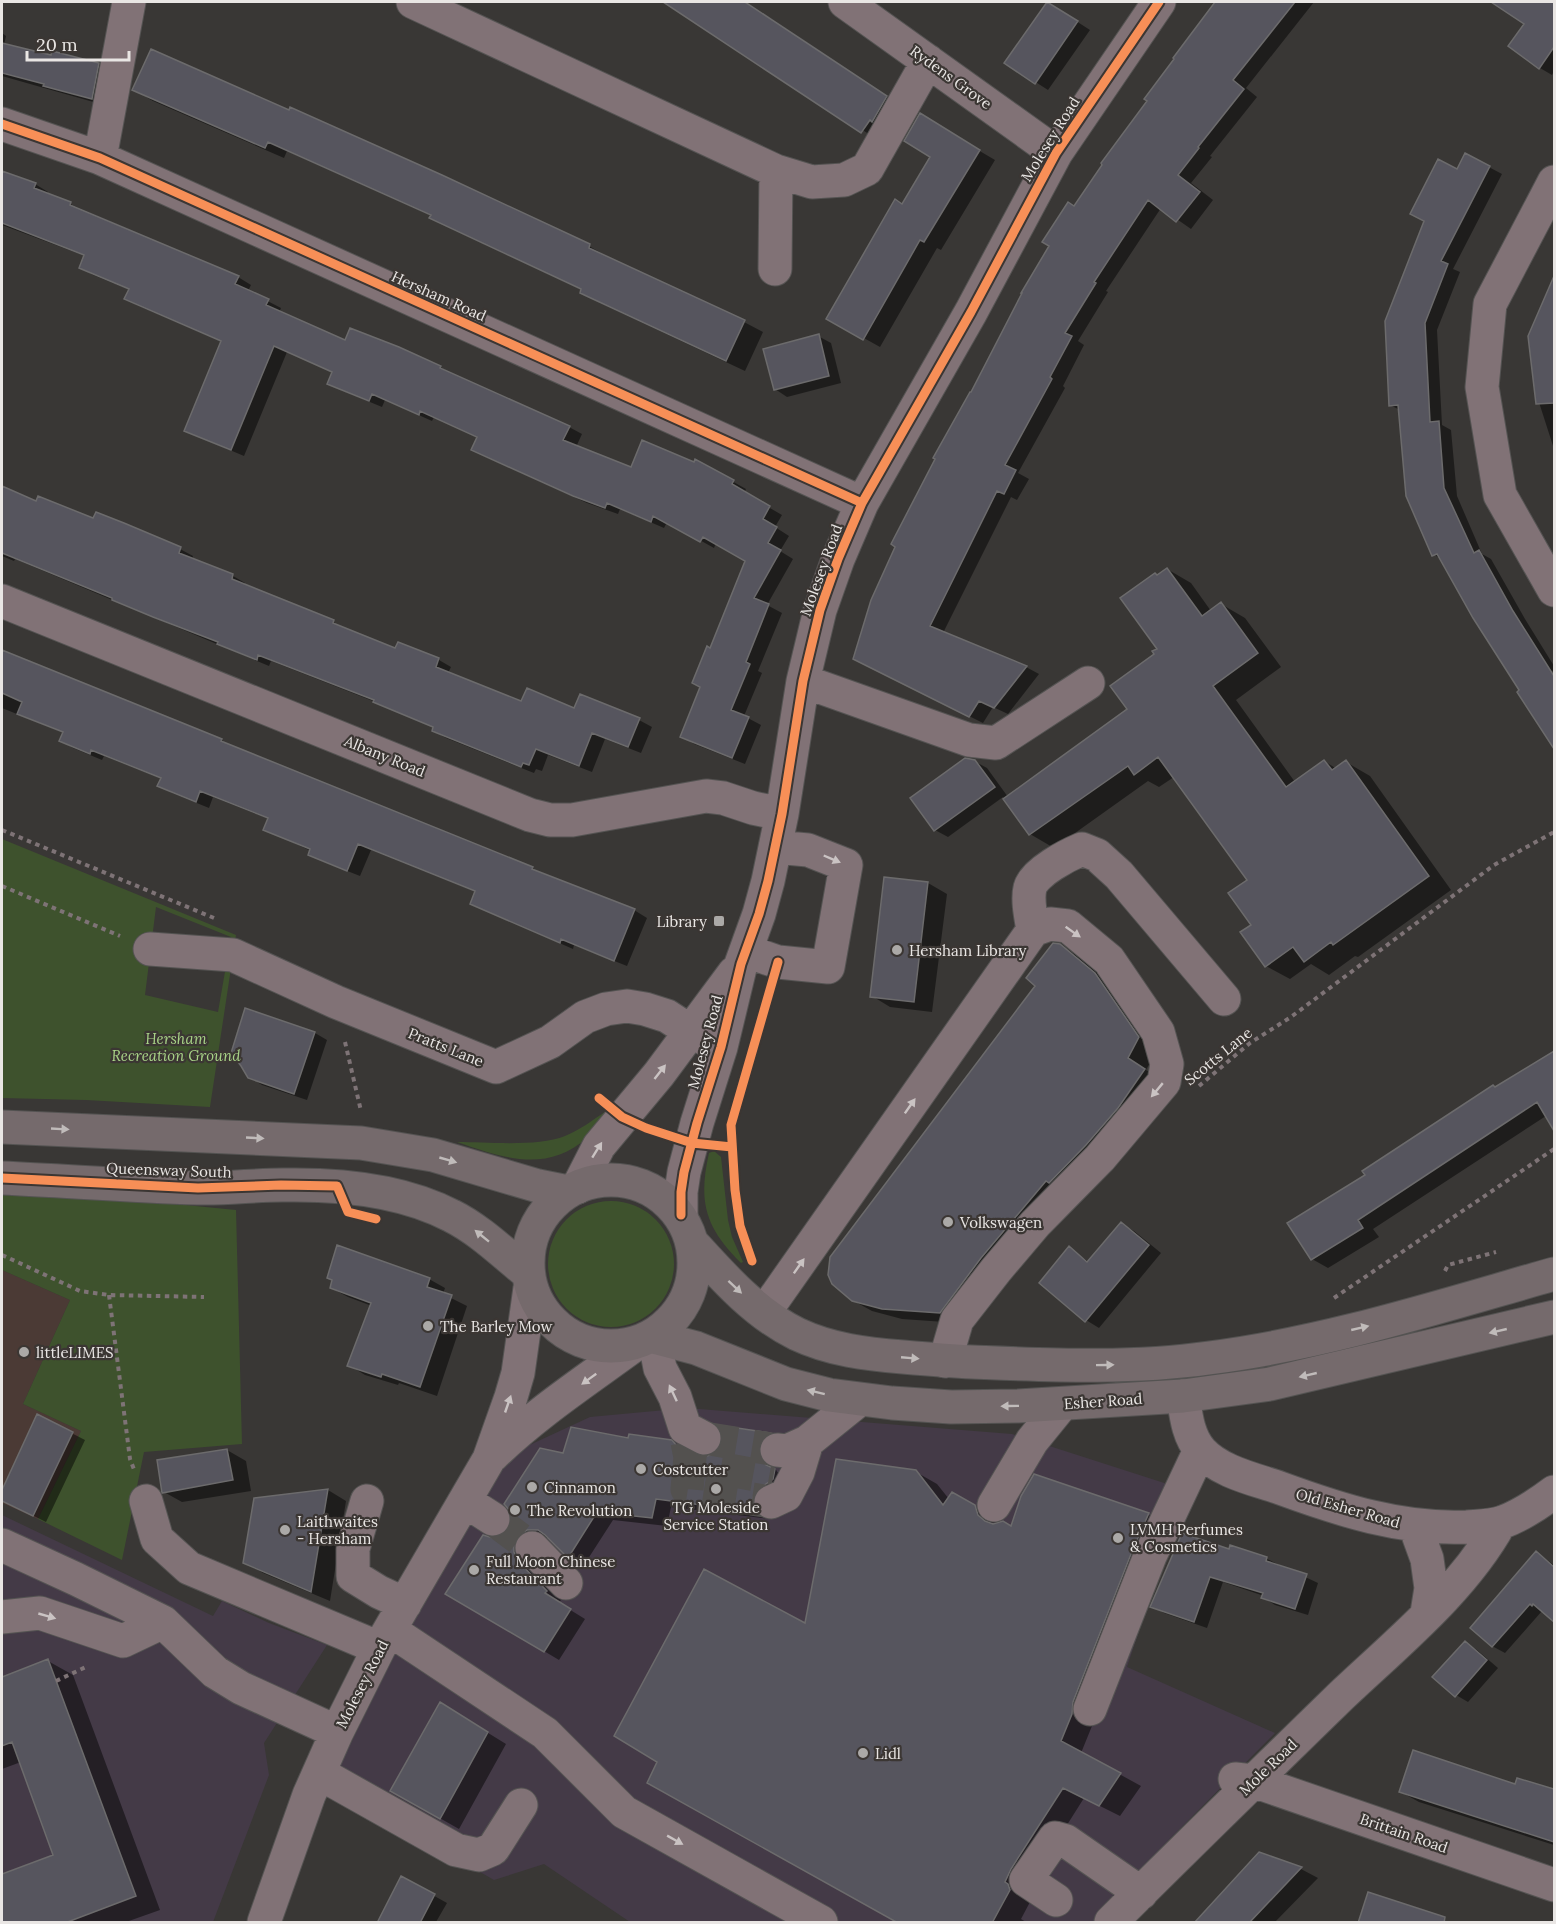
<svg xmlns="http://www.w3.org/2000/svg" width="1556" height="1924" font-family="Lora,serif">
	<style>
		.commercial { fill: #443a47 }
		.education { fill: #4b3a35 }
		.green { fill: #3e522d; fill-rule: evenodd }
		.shadow { fill: #0007 }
		.building { fill: #56555e; stroke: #6c6b6c; stroke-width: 1.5 }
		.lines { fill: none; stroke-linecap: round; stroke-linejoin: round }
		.minor-tunnel { stroke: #53514f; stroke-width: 33; stroke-dasharray: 33 16; stroke-linecap: butt }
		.minor-casing { stroke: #545352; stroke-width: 35 }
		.major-casing { stroke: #545352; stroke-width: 35 }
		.path { stroke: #7e7376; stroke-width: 4; stroke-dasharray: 4.5 4.5; stroke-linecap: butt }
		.minor { stroke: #817276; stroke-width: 33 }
		.major { stroke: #756a6c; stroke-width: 33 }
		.cycleway-casing { stroke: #3b3633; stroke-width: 13 }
		.cycleway { stroke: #f78f57; stroke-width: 9 }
		.oneway { fill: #cac3c3 }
		.oneway2 { fill: #c0bbba }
		.poi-dot { fill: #aba9a7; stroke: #3b3633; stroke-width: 2 }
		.labels { text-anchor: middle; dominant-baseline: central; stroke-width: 4.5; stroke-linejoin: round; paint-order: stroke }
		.street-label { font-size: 15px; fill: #e9e6e4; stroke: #3b3633 }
		.poi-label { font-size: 15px; fill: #e9e6e4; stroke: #3b3633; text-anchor: start }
		.park-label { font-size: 15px; font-style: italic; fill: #a8d387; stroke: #3b3633 }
	</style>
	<rect width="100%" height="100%" fill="#393735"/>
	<!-- commercial -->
	<path class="commercial" d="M687,1408L1012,1434L1186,1490L1127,1667L1275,1733L1156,1853L1093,1922H630L544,1864L494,1880L330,1785L427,1589L508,1455L590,1417Z
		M2,1515L213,1616L222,1601L269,1623L327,1645L264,1743L269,1775L213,1922H2Z"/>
	<!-- education -->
	<path class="education" d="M2,1270L70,1300L23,1404L81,1431L38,1519L2,1503V1501L33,1516L73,1432L37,1414L2,1490Z"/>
	<!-- green -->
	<path class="green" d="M2,839L236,935L210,1107L86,1100L2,1098ZM156,907L231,937L218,1012L145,995Z
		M606,1111L610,1113C603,1121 596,1130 588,1137C547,1174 503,1158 457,1142C488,1142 538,1147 565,1136C580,1130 593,1120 606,1111Z
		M714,1151L721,1157L728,1220L732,1237L743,1262L741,1263C705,1227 698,1202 709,1153Z
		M2,1187L236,1210L242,1444L144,1452L122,1560L38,1519L81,1431L23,1404L70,1300L2,1270Z
		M548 1264a63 63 0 1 1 126 0a63 63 0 1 1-126 0Z"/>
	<!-- shadow -->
	<path class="shadow" d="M666,2H742L772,19L904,108L881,142Z
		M1217,2H1314L1246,88L1257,97L1210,156L1212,157L1191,183L1213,200L1191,229L1161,208L1106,291L1108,292L1078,341L1084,345L1063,386L1065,388L1018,473L1029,479L1017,500L1011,497L943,633L1026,667L1039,674L1008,714L993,707L983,723L868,666L948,437L1074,207L1149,101L1191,35Z
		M1494,2H1554V71L1552,75L1540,68L1526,23Z
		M1048,3L1090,30L1048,90L1006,63Z
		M2,33L6,36L4,45L52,57L98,64L111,71L104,105L2,76Z
		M134,90L589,246L608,257L607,258L744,322L763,332L745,371L600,303L582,292V290L450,228L432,216L287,151L284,158L153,101Z
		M920,116L995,160L941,250L937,248L880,347L828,318L932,157Z
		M1466,155L1502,174L1453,269L1460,272L1437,330L1442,425L1451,430L1457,496L1482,554L1491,559L1525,619L1554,666V671H1552L1554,675V741L1549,738L1442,559L1434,555L1400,410L1390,405L1457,171Z
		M2,172L35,184L48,192L47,194L238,277L251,285L248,291L281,308L279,313L346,342L440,367L453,375L569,427L582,434L576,447L631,469L694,464L696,461L746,489L744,493L782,515L775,527L789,536L780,551L793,559L767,605L782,613L758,671L762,673L744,716L761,725L745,764L694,744L682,736L702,687L711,650L747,560L716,543L714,548L667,522L664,528L620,509L618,514L587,503L486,457L473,450L478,438L434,417L432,421L385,400L382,407L341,390L329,383L333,372L287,352L244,456L199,437L186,430L222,342L139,306L126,299L130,290L93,275L81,268L85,256L2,225Z
		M1554,280V449L1536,393L1530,336Z
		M818,336L831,343L841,383L787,397L775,389Z
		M2,489L37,503L180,549L193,556L192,560L233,576L245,583L244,586L333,622L345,629L396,650L398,644L439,660L451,667L448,673L522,703L639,720L652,727L641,753L605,739L592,772L548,755L542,771L536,769L534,773L446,738L433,731L435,728L378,703L271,661L269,666L15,559L14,561L2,556Z
		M1167,569L1191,583L1211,611L1221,604L1245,618L1281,667L1236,700L1295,782L1324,761L1337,769L1346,762L1370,776L1451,890L1358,957L1355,956L1329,975L1311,964L1290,979L1266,966L1253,925L1249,880L1174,777L1159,787L1148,781L1054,848L1030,834L1003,797L948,837L935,830L974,761L987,768L1008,797L1129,710L1159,649L1158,576Z
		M2,650L221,740L233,747L634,910L647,918L627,966L574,945L573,949L484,910L472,903L476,892L371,850L360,876L322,861L309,854L311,851L264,829L269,819L213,797L209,808L172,793L159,786L162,779L104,756L102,760L73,748L61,741L64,733L2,708Z
		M886,878L928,883L947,894L932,1012L890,1007L872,996Z
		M1060,945L1079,957L1114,985L1157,1049L1146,1070L1163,1081L959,1323L902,1319L872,1311L852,1300Z
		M246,1010L315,1033L327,1040L307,1100L262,1085L249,1077Z
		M1554,1053V1117L1549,1114L1373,1229L1379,1237L1328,1268L1312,1259L1367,1175L1496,1088Z
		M1121,1224L1134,1231L1161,1253L1099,1328L1086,1320L1041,1283L1069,1248L1089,1262Z
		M429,1279L445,1288L443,1294L467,1306L437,1396L399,1383L398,1385L365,1375L349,1365L372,1306L348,1297L331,1288Z
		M38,1416L85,1440L46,1522L2,1500V1493Z
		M721,1427L770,1434L784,1442L773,1458L775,1468L778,1473L789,1479L767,1510L770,1519L671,1507L667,1526L613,1520L584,1565L569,1557L550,1538H544L533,1571L561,1600L559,1603L585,1619L559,1660L447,1593L493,1539L502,1537L510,1530L564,1455L629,1440L672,1441L690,1454L705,1458L715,1455L722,1447L724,1437Z
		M227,1450L246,1461L251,1491L182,1502L164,1492Z
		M916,1472L937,1484L949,1499L952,1494L996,1519L997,1524L1012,1528L1035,1476L1149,1515L1169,1526L1093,1714L1092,1726L1081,1753L1141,1786L1120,1816L1084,1798L1031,1882L1030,1902L1021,1919L1026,1922H900L806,1626Z
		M328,1490L346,1501L330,1601L263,1573L244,1562L255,1499Z
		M1231,1547L1267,1559L1318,1583L1308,1615L1275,1605L1263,1597L1264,1596L1223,1582L1207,1628L1164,1613L1152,1606L1230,1551Z
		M1536,1552L1554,1565V1618L1542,1611L1505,1653L1492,1646Z
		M1465,1642L1477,1650L1498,1668L1468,1702L1456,1695Z
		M48,1661L73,1675L160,1910L126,1922H2V1875L55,1855L21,1762L2,1769V1678Z
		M459,1715L506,1744L459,1829L392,1791Z
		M1518,1779L1554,1791V1845L1419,1802L1401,1792L1516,1786Z
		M1260,1854L1301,1869L1318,1878L1275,1922H1196Z
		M402,1878L447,1903L436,1922H383Z"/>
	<!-- building -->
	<path class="building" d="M663,2H745L887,96L872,122L870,120L861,133Z
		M1047,2L1078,21L1035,84L1004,63Z
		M1215,2H1295L1233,80L1244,89L1198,147L1199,148L1178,175L1200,192L1176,222L1148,200L1094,282L1096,283L1065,333L1072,336L1050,377L1052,379L1005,465L1016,470L1004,494L997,491L930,626L1027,666L994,708L979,701L969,717L853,659L871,600L895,547L891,544L935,459L933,458L970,392H971L1022,293H1021L1049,246L1042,242L1068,202L1074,206L1102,165L1101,163L1147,101L1144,99L1174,59L1173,58Z
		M1491,2H1554V47L1539,69L1508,46L1524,24Z
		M2,43L51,55L52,51L99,63L92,99L43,86L44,84L2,73Z
		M151,49L289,110L290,107L442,175L590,244L589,248L745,320L726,361L580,293L581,289L429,218L431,215L268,142L265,148L132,90Z
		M920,113L980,150L924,242L920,240L863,340L826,319L895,199L902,204L930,157L904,141Z
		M1465,153L1490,166L1441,261L1448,264L1425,323L1430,422L1439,421L1444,488L1474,553L1479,550L1513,611L1554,676V749L1517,692L1519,690L1473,618L1437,554L1432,556L1406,496L1398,405L1389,406L1385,321L1424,221L1410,214L1438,159L1457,169Z
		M2,171L36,183L34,188L71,202L70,205L239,276L235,284L269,299L266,305L345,340L350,328L399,347L441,366L440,368L570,426L563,440L631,467L642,440L694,462L695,459L734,480L732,484L770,506L763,519L777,527L768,543L781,550L754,598L769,604L746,662L750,664L731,710L749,717L732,758L680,737L700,687L692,683L707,646L710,648L745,561L703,537L700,542L653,516L651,522L607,503L605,508L573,496L471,450L477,437L420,411L419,415L372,394L369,401L327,384L332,372L274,346L231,450L184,431L221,341L124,299L129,289L79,268L84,255L2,223Z
		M1554,276V403L1536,404L1528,336Z
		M819,334L829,376L774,390L763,349Z
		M2,486L36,501L38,496L93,518L96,512L124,523L181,547L179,553L233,574L232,579L334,620L333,623L395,648L398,642L439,658L436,667L521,701L527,688L574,708L580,694L640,718L628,747L592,733L579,766L536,749L529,765L523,763L521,767L432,731L433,727L373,702L374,700L258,655L257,660L217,644L218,642L153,617L112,600V598L2,553Z
		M1167,568L1202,616L1221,602L1258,653L1213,686L1286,787L1324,760L1332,770L1346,760L1429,876L1333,945L1331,942L1304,962L1293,947L1265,967L1240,932L1251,925L1228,893L1247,880L1158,757L1134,775L1128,766L1029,835L1003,799L1127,709L1110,686L1154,654L1152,651L1157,649L1120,598L1155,573L1157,575Z
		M2,650L222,739L221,741L533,867L532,869L635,909L614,961L561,939L560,943L470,904L475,891L358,844L347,871L308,855L310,849L263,830L268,818L200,791L196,802L157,786L161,778L91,750L90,754L59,741L63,732L17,714L22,702L2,693Z
		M965,758L975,760L995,787L934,831L910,798Z
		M884,877L928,882L914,1002L870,997Z
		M1053,943L1060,944L1095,973L1139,1037L1128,1058L1145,1069L1118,1108L1086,1145L1049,1183L1046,1181L981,1258L940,1313L882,1309L852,1301L832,1284L828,1275L830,1257L1035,986L1026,978Z
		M245,1008L315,1032L294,1094L248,1078L241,1066L231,1053Z
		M1554,1051V1131L1537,1102L1358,1220L1363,1228L1311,1260L1287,1223L1365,1175L1362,1171L1493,1085L1495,1087Z
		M1121,1222L1149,1245L1085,1322L1039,1283L1069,1246L1087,1262Z
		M337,1245L430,1278L427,1287L452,1295L420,1387L382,1374L381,1377L347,1366L371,1303L330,1288L332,1280L327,1278Z
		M37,1414L73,1432L33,1516L2,1501V1490Z
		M717,1425L770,1433L762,1439L758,1449L760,1458L766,1465L775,1469L773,1479L755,1492L752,1501L756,1512L656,1499L652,1518L597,1512L568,1558L545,1535L538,1530H527L519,1535L514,1543V1552L518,1561L547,1591L545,1593L571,1609L544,1652L445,1594L483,1535L493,1538L501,1536L508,1530L512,1519L510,1511L504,1504L540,1448L563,1453L571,1427L628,1438L629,1434L672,1440L676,1445L695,1455L704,1457L713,1454L721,1446L723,1437L720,1429Z
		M227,1449L233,1480L162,1493L157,1460Z
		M836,1459L916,1470L943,1505L952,1492L975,1505L978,1515L985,1521L993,1524L1003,1521L1011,1526L1021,1496L1034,1474L1149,1513L1133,1549L1073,1702L1072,1714L1061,1741L1121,1773L1099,1806L1063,1788L1011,1869L1005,1882L1008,1884L1010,1890L992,1923H898L647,1783L657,1762L614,1736L704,1569L805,1623Z
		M328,1489L311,1592L243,1563L254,1498Z
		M1182,1533L1229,1549L1230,1545L1267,1557L1266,1561L1307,1574L1295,1609L1261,1598L1263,1593L1210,1577L1194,1622L1150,1607Z
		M1536,1551L1554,1567V1622L1533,1604L1532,1606L1530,1604L1492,1647L1470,1628Z
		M1465,1641L1487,1660L1455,1697L1432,1677Z
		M48,1659L136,1896L65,1923H2V1874L53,1855L12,1742L2,1746V1677Z
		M440,1702L488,1732L440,1819L390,1791Z
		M1413,1750L1515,1784L1517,1778L1554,1789V1842L1399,1792Z
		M1259,1852L1302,1867L1249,1923H1194Z
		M401,1876L435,1894L420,1923H377Z
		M1368,1892L1445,1917L1444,1923H1358Z"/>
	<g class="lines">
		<!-- minor-tunnel -->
		<path class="minor-tunnel" d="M704,1438L777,1450
			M687,1442L690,1457L701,1465L773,1478
			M690,1457L687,1489L771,1502
			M493,1519L532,1548"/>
		<defs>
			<path id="minor" d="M413,2L776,171L812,182L844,180L867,169L928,61
				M845,2L1056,153
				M2,124L100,158L862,503
				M100,158L129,2
				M1554,182L1490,304L1482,387L1500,495L1554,590
				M775,269L776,171
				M2,601L530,815L550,820H572L706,796L723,798L753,808L782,814
				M803,681L969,740L996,743L1088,683
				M1033,930C1031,918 1027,900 1030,888C1034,872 1068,855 1082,849L1097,855L1119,875L1224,999
				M150,949L233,955L336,1002L496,1067L550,1042L585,1017L606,1009L627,1006L645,1009L667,1016L690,1031L721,1047
				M746,951L778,962L828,967L846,865L808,850L775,847
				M578,1187L599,1146L659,1074L734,973
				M681,1215V1192L684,1172L697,1123L721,1047L741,964L759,914L768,881L782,814L803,681L820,610L838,559L862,503L971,312L1056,153L1159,2
				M764,1313L1033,930L1050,924L1068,926L1109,960L1158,1032L1167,1064L1164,1082L1100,1158L1035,1224L996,1270L957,1320L945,1361
				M654,1337L660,1368L675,1397L685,1428L704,1438
				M1183,1396C1186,1416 1188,1436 1201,1451C1220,1472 1254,1479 1280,1488C1340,1510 1402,1530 1467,1527C1479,1526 1491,1526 1503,1522C1522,1515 1538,1504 1554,1492
				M777,1450L787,1451L807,1442L859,1400
				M492,1456C536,1413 587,1380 636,1344
				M146,1501L157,1539L189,1568L379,1648
				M367,1501L353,1549V1576L379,1592L405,1604
				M465,1501L493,1519
				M771,1502L786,1495L798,1472L807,1442
				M994,1505L1032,1441L1062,1404
				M1415,1526L1427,1559L1431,1588L1427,1613
				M2,1545L76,1579L163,1622L215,1672L241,1688L337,1732
				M532,1548L566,1583
				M2,1617L40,1613L123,1641L163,1622
				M390,1630L545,1733L624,1812L821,1922
				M1090,1709L1150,1556L1200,1450
				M319,1773L456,1850L479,1855L493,1849L521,1805
				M1235,1779L1253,1781L1554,1885
				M1056,1900L1026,1880L1055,1838L1066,1841L1141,1893
				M264,1922L309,1795L337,1732L379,1648L489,1459L511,1397L518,1373L530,1288
				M1111,1922C1187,1846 1264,1771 1341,1696C1397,1643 1463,1590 1500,1523"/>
			<path id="major" d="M2,1127L361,1143L433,1155L538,1186L568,1192
				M2,1178C67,1181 132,1186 197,1188C226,1189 254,1185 283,1185C338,1184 403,1190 452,1216C480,1230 504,1254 528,1273
				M528 1263a83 83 0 1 1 166 0a83 83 0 1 1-166 0Z
				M694,1245C724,1278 756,1314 797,1334C831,1350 866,1354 903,1357C926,1359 949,1361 972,1362C1050,1365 1131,1369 1209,1358C1327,1343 1441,1306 1554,1274
				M654,1337L696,1348L786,1384L829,1395L892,1403L951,1407L1018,1406L1183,1396L1270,1384L1554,1317"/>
		</defs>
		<!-- minor casing -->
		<use href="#minor" class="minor-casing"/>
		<!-- major casing -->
		<use href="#major" class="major-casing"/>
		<!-- path -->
		<path class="path" d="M2,830L214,918
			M2,886L120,936
			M345,1042L361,1111
			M1199,1086L1250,1043L1291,1017L1494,865L1554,832
			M2,1255L80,1291L109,1295L204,1297
			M1445,1271L1448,1265L1496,1252
			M109,1295L130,1459L135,1472
			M1334,1298L1554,1149
			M56,1681L88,1666"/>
		<!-- minor -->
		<use href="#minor" class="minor"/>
		<!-- major -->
		<use href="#major" class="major"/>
		<defs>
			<path id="cycleway" d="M2,124L100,158L862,503
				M599,1098L622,1117L646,1128L692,1143L732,1147
				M2,1178L198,1188L281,1185L337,1186L348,1212L376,1219
				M681,1215V1192L684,1172L697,1123L721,1047L741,964L759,914L768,881L782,814L803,681L820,610L838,559L862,503L971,312L1056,153L1159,2
				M752,1261L740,1226L735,1190L731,1125L778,962"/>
		</defs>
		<!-- cycleway casing -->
		<use href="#cycleway" class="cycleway-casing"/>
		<!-- cycleway -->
		<use href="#cycleway" class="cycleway"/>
	</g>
	<!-- one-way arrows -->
	<defs><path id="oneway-solid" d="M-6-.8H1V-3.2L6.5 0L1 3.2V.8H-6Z" transform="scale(1.5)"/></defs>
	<g class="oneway">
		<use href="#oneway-solid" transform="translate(832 859) rotate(23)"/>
		<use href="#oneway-solid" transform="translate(1073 932) rotate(35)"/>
		<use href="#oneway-solid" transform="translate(660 1072) rotate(-52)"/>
		<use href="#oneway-solid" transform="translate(1157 1090) rotate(130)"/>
		<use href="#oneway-solid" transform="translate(910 1106) rotate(-55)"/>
		<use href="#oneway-solid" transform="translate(597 1150) rotate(-58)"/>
		<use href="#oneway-solid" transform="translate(799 1266) rotate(-55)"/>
		<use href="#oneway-solid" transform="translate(589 1379) rotate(144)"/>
		<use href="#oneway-solid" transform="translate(673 1393) rotate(-115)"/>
		<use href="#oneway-solid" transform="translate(508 1404) rotate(-71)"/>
		<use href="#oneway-solid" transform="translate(47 1616) rotate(16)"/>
		<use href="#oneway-solid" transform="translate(675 1840) rotate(29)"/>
	</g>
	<g class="oneway2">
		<use href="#oneway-solid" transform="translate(60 1129) rotate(3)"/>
		<use href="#oneway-solid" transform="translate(255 1138) rotate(3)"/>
		<use href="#oneway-solid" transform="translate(448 1160) rotate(16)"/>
		<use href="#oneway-solid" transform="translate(482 1236) rotate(-141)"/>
		<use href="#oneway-solid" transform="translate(735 1287) rotate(43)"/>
		<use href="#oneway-solid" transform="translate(1360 1328) rotate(-13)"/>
		<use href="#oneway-solid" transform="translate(1498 1331) rotate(167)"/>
		<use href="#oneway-solid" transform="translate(910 1358) rotate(5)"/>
		<use href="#oneway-solid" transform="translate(1105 1365) rotate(-1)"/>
		<use href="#oneway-solid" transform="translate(1308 1375) rotate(167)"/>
		<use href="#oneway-solid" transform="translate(816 1392) rotate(-166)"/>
		<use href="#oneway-solid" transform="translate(1010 1406) rotate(179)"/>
	</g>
	<!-- markers -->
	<g class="poi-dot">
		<rect x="713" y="915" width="12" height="12" rx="3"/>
		<circle cx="897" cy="950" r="6"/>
		<circle cx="948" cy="1222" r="6"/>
		<circle cx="428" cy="1326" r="6"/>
		<circle cx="24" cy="1352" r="6"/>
		<circle cx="641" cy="1469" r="6"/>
		<circle cx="532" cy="1487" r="6"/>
		<circle cx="716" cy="1489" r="6"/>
		<circle cx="515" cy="1510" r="6"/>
		<circle cx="285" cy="1530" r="6"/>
		<circle cx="1118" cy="1538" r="6"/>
		<circle cx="474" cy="1570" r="6"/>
		<circle cx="863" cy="1753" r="6"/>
	</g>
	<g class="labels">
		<!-- street labels -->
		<g class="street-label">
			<text transform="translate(951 77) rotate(36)">Rydens Grove</text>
			<text transform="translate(1050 139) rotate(-58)">Molesey Road</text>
			<text transform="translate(439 296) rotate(24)">Hersham Road</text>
			<text transform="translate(821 570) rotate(-70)">Molesey Road</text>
			<text transform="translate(385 756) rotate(22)">Albany Road</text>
			<text transform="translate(705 1042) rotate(-75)">Molesey Road</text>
			<text transform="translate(446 1047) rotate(22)">Pratts Lane</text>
			<text transform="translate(1218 1056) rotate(-39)">Scotts Lane</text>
			<text transform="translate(169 1170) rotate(2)">Queensway South</text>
			<text transform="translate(1103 1401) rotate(-4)">Esher Road</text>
			<text transform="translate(1348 1508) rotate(16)">Old Esher Road</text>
			<text transform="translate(362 1684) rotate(-63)">Molesey Road</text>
			<text transform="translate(1268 1767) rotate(-44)">Mole Road</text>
			<text transform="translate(1404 1833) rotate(19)">Brittain Road</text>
		</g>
		<!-- poi labels -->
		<g class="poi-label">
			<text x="707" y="921" text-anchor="end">Library</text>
			<text x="909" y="950">Hersham Library</text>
			<text x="960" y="1222">Volkswagen</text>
			<text x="440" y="1326">The Barley Mow</text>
			<text x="36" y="1352">littleLIMES</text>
			<text x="653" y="1469">Costcutter</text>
			<text x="544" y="1487">Cinnamon</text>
			<text x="716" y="1507" text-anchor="middle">TG Moleside<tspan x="716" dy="17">Service Station</tspan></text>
			<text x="527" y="1510">The Revolution</text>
			<text x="297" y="1521">Laithwaites<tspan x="297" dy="17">- Hersham</tspan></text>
			<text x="1130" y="1529">LVMH Perfumes<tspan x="1130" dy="17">&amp; Cosmetics</tspan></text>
			<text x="486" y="1561">Full Moon Chinese<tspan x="486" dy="17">Restaurant</tspan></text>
			<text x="875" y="1753">Lidl</text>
		</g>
		<!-- park labels -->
		<g class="park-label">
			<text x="176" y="1038">Hersham<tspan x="176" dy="17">Recreation Ground</tspan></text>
		</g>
	</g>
	<!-- border -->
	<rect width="1556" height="1924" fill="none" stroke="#e9e6e4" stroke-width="6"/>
	<!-- scale -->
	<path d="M27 51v9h102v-9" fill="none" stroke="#e9e6e4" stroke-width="3"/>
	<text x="36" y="51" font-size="18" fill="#e9e6e4" stroke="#3b3633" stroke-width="4.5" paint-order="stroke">20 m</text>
</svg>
